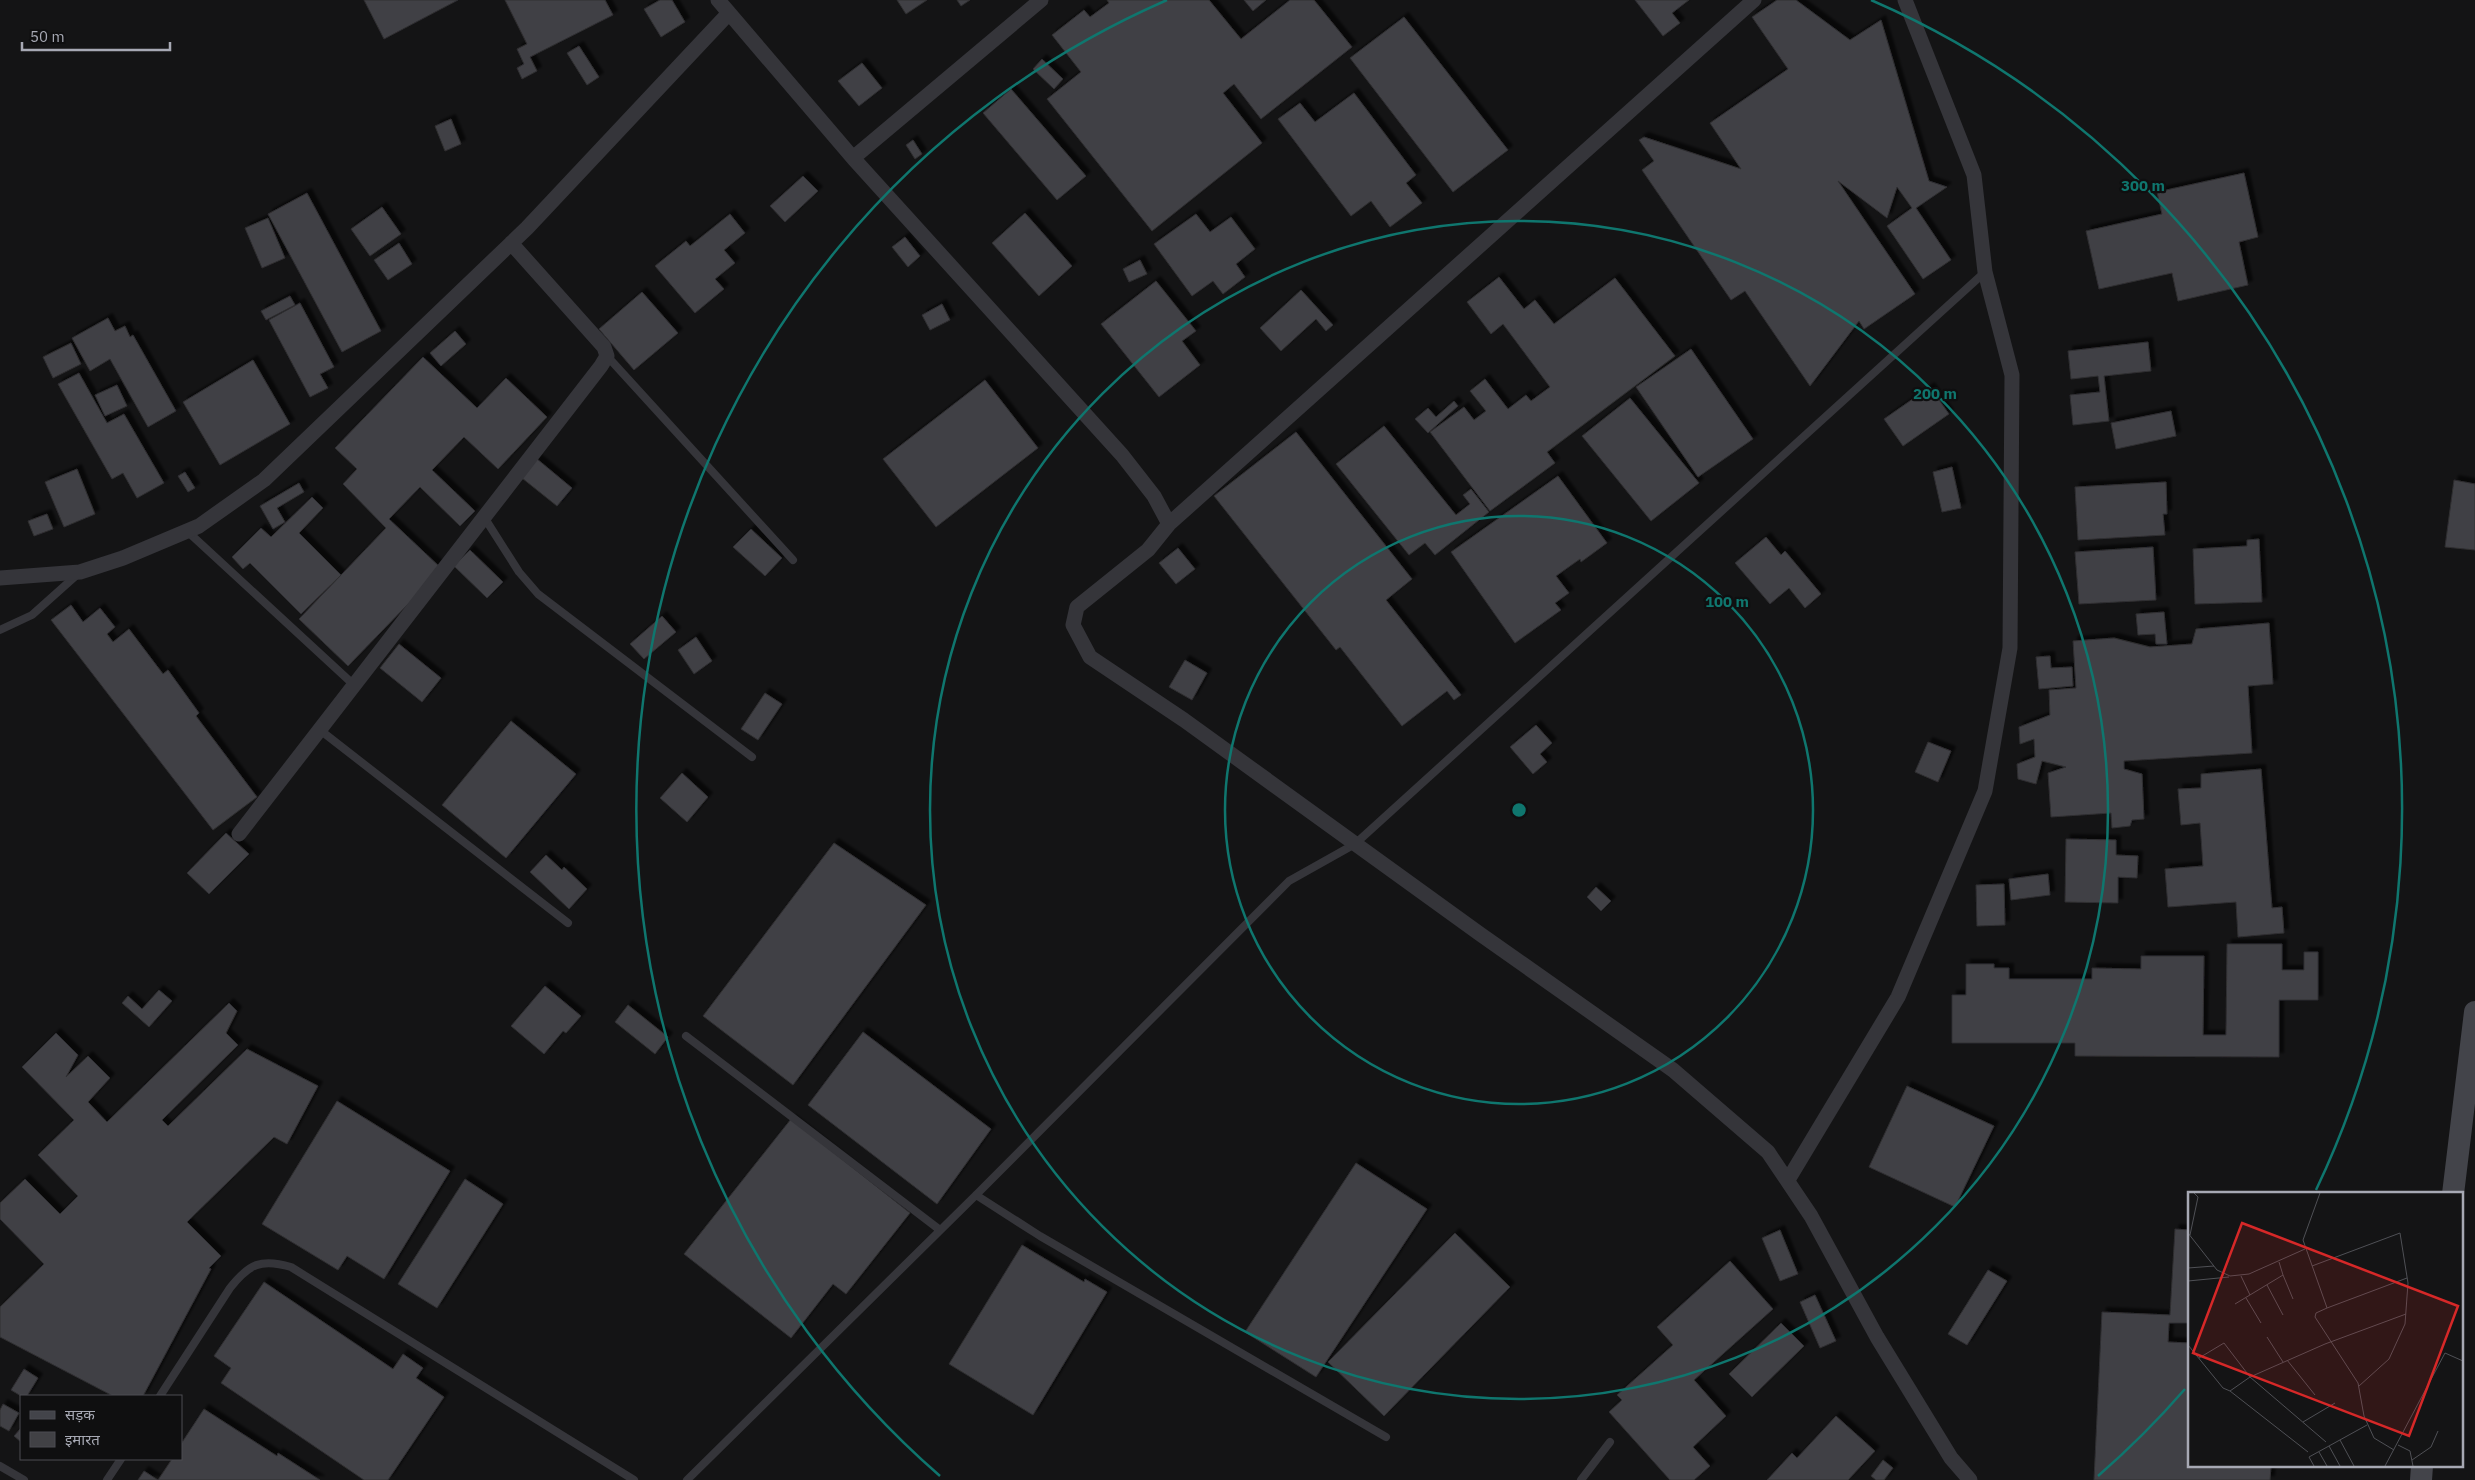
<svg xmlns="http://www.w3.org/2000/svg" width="2475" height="1480" font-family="'IBM Plex Sans','Noto Sans Devanagari',sans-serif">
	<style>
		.building { fill: #414145; stroke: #2f2e31; filter: url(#shadow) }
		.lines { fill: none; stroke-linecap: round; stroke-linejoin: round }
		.lane { stroke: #35353a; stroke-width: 8 }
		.street { stroke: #35353a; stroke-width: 15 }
		.secondary { stroke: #43444a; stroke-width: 22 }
		.ring { fill: none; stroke: #0f766e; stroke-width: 2.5 }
		.inset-road { fill: none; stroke: #4f5055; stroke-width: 1 }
		.view { fill: #d62828; fill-opacity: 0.15; stroke: #d62828; stroke-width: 2.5 }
		.inset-edge { fill: none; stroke: #a7a9b4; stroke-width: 2.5 }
		.centre { fill: #0f766e; stroke: #0f0f10; stroke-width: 2.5 }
		.ring-label { font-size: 15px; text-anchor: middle; font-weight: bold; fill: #0f766e; stroke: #0f0f10; stroke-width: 4.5; stroke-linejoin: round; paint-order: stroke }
	</style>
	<defs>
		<filter id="shadow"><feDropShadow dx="4.5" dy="-4.5" stdDeviation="1" flood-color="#0009"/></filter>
	</defs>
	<rect width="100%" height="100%" fill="#141415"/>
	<!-- building -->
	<path class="building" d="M364,0H458L384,39Z
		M505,0H605L613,15L530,57L537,71L522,79L517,68L524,64L517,49L527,44Z
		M660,0H672L685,22L661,37L644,9Z
		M897,0H927L906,14Z
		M957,0H970L961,6Z
		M1107,0H1209L1241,39L1290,0H1314L1352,47L1261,119L1234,84L1223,93L1262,143L1152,231L1047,99L1081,72L1052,35L1084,10L1090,17L1109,3Z
		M1244,0H1266L1253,11Z
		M1635,0H1689L1672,13L1680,23L1663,36Z
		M1777,0H1796L1850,40L1881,20L1929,181L1947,187L1916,208L1951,260L1923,279L1887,226L1912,208L1897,187L1887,218L1838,181L1915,294L1864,329L1859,321L1810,386L1745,291L1731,300L1642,170L1654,161L1639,140L1644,137L1741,169L1710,123L1788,69L1752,17Z
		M1404,17L1508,150L1453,192L1350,58Z
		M579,46L599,77L587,85L567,53Z
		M1042,59L1063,79L1054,89L1033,69Z
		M862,63L882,88L859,106L838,81Z
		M1011,89L1086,176L1057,200L983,113Z
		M1354,93L1416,175L1406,183L1422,203L1390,227L1371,201L1351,216L1278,119L1300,103L1315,122Z
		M451,119L461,144L445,151L435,126Z
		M913,140L922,154L915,159L906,145Z
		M2244,173L2258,237L2239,242L2248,285L2178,301L2172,273L2099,289L2086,231L2162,214L2157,192Z
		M803,176L818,191L785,222L770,206Z
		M307,193L381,331L342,352L268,214Z
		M382,207L401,234L370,256L351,229Z
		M1025,213L1072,266L1039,296L992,243Z
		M730,214L745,233L724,250L735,263L715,279L724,289L695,313L655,266L686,241L690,246Z
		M1196,214L1210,232L1231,217L1255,249L1236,264L1245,277L1223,294L1213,281L1192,296L1154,244Z
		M268,218L285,258L262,268L245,228Z
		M905,237L920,256L908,267L892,247Z
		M399,243L412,264L388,280L374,260Z
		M1140,260L1147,274L1129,282L1123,269Z
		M1499,277L1524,309L1535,300L1554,324L1615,278L1675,356L1547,452L1555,463L1490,511L1430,432L1464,407L1474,420L1486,411L1470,391L1485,379L1508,409L1526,395L1531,401L1550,387L1503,324L1491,334L1467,302Z
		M1156,281L1196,331L1182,341L1200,365L1159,397L1101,324Z
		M1301,290L1333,325L1326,331L1316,319L1281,351L1260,328Z
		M642,292L678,333L634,370L599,329Z
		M290,296L295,305L266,320L261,311Z
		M300,303L334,367L320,374L328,388L310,397L269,320Z
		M942,304L950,320L930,330L922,315Z
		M108,318L115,331L125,326L130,337L133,335L176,411L148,427L110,359L90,371L72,338Z
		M455,331L466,344L441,366L430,353Z
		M2148,342L2151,371L2104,376L2109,421L2073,425L2070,395L2100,392L2098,376L2071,379L2068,351Z
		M71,343L81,364L53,378L43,357Z
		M1691,349L1753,439L1698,477L1636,387Z
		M423,357L477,408L506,378L547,417L498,469L464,437L432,470L475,511L460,526L420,487L389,519L442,569L348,666L299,619L386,528L343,484L357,469L335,448Z
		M253,360L290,424L220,465L183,402Z
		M79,373L107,423L124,414L164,483L137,498L123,473L112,479L58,384Z
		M985,380L1038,448L936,527L883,459Z
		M117,385L127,406L105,416L95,395Z
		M1930,387L1949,414L1903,446L1884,419Z
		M1630,398L1699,483L1651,521L1582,436Z
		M1454,401L1458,406L1428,433L1415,419L1428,408L1436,417Z
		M2171,411L2176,436L2116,449L2111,423Z
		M1384,426L1456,515L1470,504L1463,495L1471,489L1489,512L1435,555L1425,543L1409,555L1336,464Z
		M1296,432L1412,579L1386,600L1461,695L1454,700L1447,691L1402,726L1340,647L1336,650L1214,496Z
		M537,459L572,488L557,506L522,478Z
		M1952,467L1961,508L1942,512L1933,472Z
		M77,469L95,514L64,527L45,482Z
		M185,472L195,488L188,492L178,476Z
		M1558,476L1607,543L1581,562L1580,559L1556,576L1569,593L1555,603L1561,610L1515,643L1451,552Z
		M2454,480L2475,484V550L2445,547Z
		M2166,482L2167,514H2163L2165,535L2078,540L2075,487Z
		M299,483L304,492L277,508L285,522L273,529L260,506Z
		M312,497L323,508L299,533L341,575L301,614L250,563L243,569L232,557L261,528L271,537Z
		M47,514L53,529L34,536L28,521Z
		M751,529L782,558L765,576L733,547Z
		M1766,537L1781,555L1785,551L1821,594L1805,608L1789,588L1770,604L1735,563Z
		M2259,539L2262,602L2195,604L2193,549L2247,546V540Z
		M2153,547L2156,600L2079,604L2075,552Z
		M1178,548L1195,569L1176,584L1159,563Z
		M470,550L503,582L487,598L454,566Z
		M71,605L83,622L100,608L115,627L107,634L113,642L129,629L163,674L168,670L199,713L196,716L257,797L213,830L51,620Z
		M2164,612L2167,644H2156L2155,634L2138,635L2136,614Z
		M662,616L676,632L644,659L630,644Z
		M2269,623L2273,684L2248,686L2252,753L2124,761V769L2142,774L2144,819L2132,820L2130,826L2112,828L2111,813L2051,817L2048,773L2066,767L2042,761L2036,784L2018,779L2017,764L2035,757L2034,739L2020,744L2019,727L2050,715L2049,690L2076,688L2073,641L2114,638L2150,647L2192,644L2196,629Z
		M696,637L712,661L694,674L678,650Z
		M399,644L441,678L422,702L380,668Z
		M2050,656L2051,668L2072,667L2073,686L2039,689L2036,657Z
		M1185,660L1207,673L1192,700L1169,687Z
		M765,693L782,704L758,740L741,729Z
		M511,721L576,774L506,858L442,805Z
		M1536,725L1552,743L1540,754L1547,762L1533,774L1510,747Z
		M1928,742L1951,751L1938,782L1915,772Z
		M2261,769L2272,908L2282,907L2284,933L2238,937L2236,902L2168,907L2165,869L2203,866L2200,823L2181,825L2178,789L2201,788V774Z
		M682,773L708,797L687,822L660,798Z
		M226,833L249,854L209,894L187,873Z
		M2066,839L2116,840V855L2138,856L2137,878L2118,877V903L2065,902Z
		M834,843L926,905L793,1085L703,1016Z
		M546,855L562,870L564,867L587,889L569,909L530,872Z
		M2048,874L2050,895L2011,900L2009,879Z
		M2004,884L2005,925L1977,926L1976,885Z
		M1596,887L1611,901L1601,911L1587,897Z
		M2227,944H2282V970H2304V952H2318V1000H2279V1057L2075,1056V1043H1952V995H1966V964H1994V968H2009V979H2092V968L2141,969V956H2204L2203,1035H2226Z
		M545,986L581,1016L566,1033L563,1031L544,1054L511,1026Z
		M159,990L172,1001L149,1027L122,1003L128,996L142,1009Z
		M229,1003L237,1011L226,1033L238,1045L162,1120L168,1126L247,1049L318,1086L287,1144L274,1137L187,1222L221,1256L209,1268L211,1269L143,1396H113L0,1337V1307L44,1264L0,1219V1203L25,1179L60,1214L78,1196L38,1155L74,1120L22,1067L56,1033L78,1055L66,1077L88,1056L110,1078L88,1102L107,1122Z
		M628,1005L668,1037L655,1054L615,1022Z
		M863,1032L991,1129L937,1204L808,1105Z
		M1907,1086L1994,1126L1955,1207L1869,1167Z
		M337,1101L450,1171L384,1279L347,1256L338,1270L262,1224Z
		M791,1119L910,1213L846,1294L833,1284L791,1338L684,1254Z
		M1356,1163L1427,1209L1316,1377L1245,1332Z
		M465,1179L503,1204L437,1308L398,1284Z
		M2175,1229L2189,1230V1323H2169L2168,1342L2189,1343V1466H2271L2270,1480H2094L2102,1312L2170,1315Z
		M1780,1230L1798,1274L1780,1281L1762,1238Z
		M1455,1233L1510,1287L1384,1416L1328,1362Z
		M1022,1245L1084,1282L1085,1279L1107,1292L1033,1415L949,1364Z
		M1730,1261L1773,1309L1694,1380L1726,1416L1693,1447L1710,1466L1694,1480H1670L1609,1412L1622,1400L1617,1395L1673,1345L1657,1327Z
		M1988,1270L2007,1281L1967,1345L1948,1334Z
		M264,1282L393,1369L403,1354L423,1368L416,1378L444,1397L388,1480H364L221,1383L231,1368L214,1356Z
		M1815,1295L1836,1341L1820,1348L1800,1302Z
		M1781,1323L1804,1346L1752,1397L1729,1374Z
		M24,1369L38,1378L27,1396H21L11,1390Z
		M3,1404L19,1413L9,1431L0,1426V1410Z
		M204,1409L277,1456L278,1453L320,1480H158L172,1459H181V1444Z
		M1836,1416L1875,1451L1848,1480H1767L1792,1453L1797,1458Z
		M21,1428V1442L14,1436Z
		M1883,1460L1893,1468L1884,1480H1876L1871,1476Z
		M144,1471L158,1480H138Z"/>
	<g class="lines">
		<!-- lane -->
		<path class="lane" d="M607,356L793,560
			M484,517L519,572L538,594L752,757
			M187,531L354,685
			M0,630L32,615L79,573
			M320,730L568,923
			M686,1036L940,1230
			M976,1195L1040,1236L1386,1437
			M160,1396L230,1288C249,1264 261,1258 291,1267L634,1480
			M0,1466L24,1480
			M107,1480L121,1459
			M687,1480L976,1195L1289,881L1355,844L1985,272
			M1581,1480L1610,1442"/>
		<!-- street -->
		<path class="street" d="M718,0L853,158L1122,455L1154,496L1169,524L1148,550L1077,607L1073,625L1090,657L1184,720L1480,934L1673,1070L1768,1152L1811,1216L1877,1337L1951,1458L1970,1480
			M853,158L1041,0
			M1169,524L1754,0
			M0,578L80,572L123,558L199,526L264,480L527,228L729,13
			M239,834L601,366L607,356L604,347L511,243
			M1788,1180L1898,997L1985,791L2010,648L2012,375L1985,272L1974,175L1905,0"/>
		<!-- secondary -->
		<path class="secondary" d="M2453,1194L2475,1012
			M2421,1480L2422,1466"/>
	</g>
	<!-- distance rings -->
	<g class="ring">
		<circle cx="1519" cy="810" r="294"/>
		<circle cx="1519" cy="810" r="589"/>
		<path d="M2185 1389A883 883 0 0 1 2098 1476M940 1476A883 883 0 0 1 1167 0M1871 0A883 883 0 0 1 2316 1190"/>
	</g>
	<!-- overview -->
	<g transform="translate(2188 1192)">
		<rect width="275" height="275" fill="#141415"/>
		<path class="inset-road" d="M132,1L115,48L138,113L139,116L128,121L127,125L170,191L176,224L186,246L206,258M0,41L29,78L42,84L61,82L117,57M2,43L10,5L6,1M124,74L212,41L220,91L217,132L201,167L171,194M0,76L26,74M95,83L105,107M53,84L62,103M0,89L41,85M79,93L95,123M58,106L73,131M47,112L95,83L91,70M139,116L219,86M79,145L95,170M0,153L35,196L42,199L62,185L137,152L218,122M11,166L36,151L62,185L138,250M99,168L127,203M42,199L120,260M115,230L147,211M152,248L166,274M210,253L222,259L225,274M141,254L152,274M131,260L139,274M224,268L243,255L250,239M126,274L121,265L179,233M197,274L257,161L275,169"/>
		<path class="view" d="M54,31L270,114L221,244L5,161Z"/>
		<rect width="275" height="275" class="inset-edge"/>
	</g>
	<circle cx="1519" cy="810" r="8" class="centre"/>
	<g class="ring-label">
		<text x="2143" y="191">300 m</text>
		<text x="1935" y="399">200 m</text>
		<text x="1727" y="607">100 m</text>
	</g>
	<!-- legend -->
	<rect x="20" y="1395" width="162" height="65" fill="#0f0f10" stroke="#4c4d52"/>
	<rect x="30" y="1411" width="25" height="8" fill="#43444a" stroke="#4c4d52"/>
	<text x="65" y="1420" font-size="15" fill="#a7a9b4">सड़क</text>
	<rect x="30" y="1432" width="25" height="15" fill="#414145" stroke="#4c4d52"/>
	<text x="65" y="1445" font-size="15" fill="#a7a9b4">इमारत</text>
	<!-- scale -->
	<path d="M22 42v8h148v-8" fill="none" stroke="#a7a9b4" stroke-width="2.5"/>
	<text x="30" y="42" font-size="15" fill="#a7a9b4" stroke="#0f0f10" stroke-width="4" paint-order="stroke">50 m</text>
</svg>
